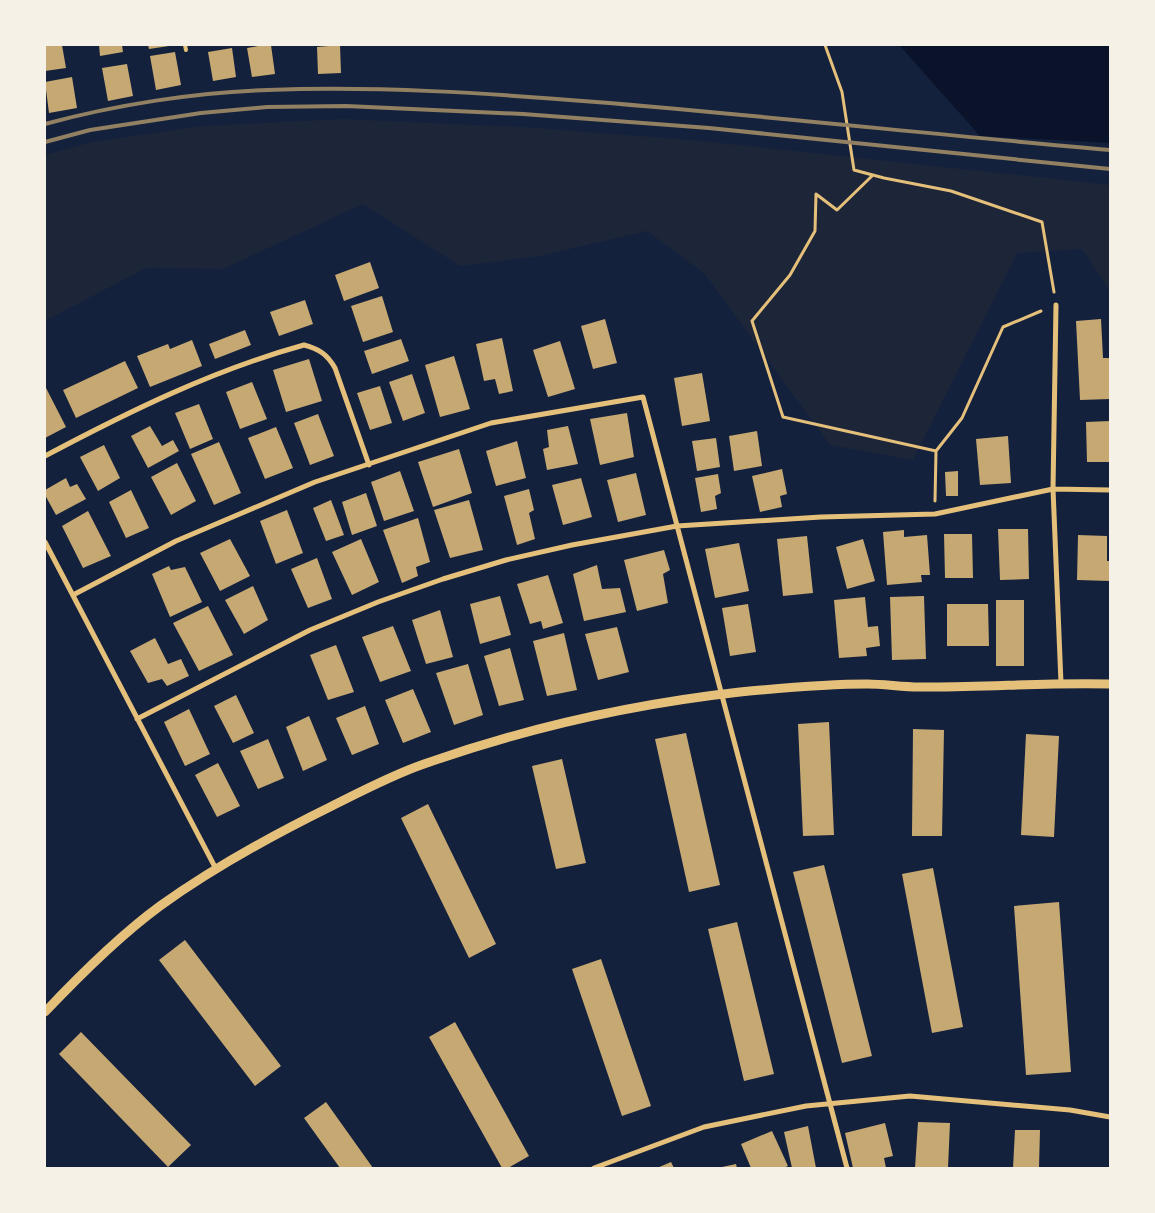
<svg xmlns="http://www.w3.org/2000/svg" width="1155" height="1213" font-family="Spectral,serif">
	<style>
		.green { fill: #1d2539 }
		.water { fill: #0b132b }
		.building { fill: #c6a872 }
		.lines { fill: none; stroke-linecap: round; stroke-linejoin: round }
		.path { stroke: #e5c07b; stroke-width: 3 }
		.service { stroke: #e5c07b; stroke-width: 4 }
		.minor { stroke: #e5c07b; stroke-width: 5 }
		.tertiary { stroke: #e5c07b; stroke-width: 9 }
		.rail { stroke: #918062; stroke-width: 4 }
	</style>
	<rect width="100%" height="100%" fill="#14213d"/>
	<!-- green -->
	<path class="green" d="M343,119L524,127L702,141L1110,185V291L1082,249L1017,253L913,460L830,445L704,273L647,231L540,256L460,266L363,204L223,269L146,268L45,321V155L92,142L201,126Z"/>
	<!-- water -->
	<path class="water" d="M899,45H1110V143L980,136Z"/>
	<!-- building -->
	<path class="building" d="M45,45H62L66,68L45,71Z
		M99,45H122L123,52L100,56Z
		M148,45H169V46L149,49Z
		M264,45H271L275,74L252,77L247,48Z
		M340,45L341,73L318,74L317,47Z
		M232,48L236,77L213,81L208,52Z
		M175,52L181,85L156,90L150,56Z
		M127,64L133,96L108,101L102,68Z
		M72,77L77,108L49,113L45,82Z
		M370,262L379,288L344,301L335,275Z
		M382,296L393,332L363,342L351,306Z
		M305,300L313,324L279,336L270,312Z
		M605,319L617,363L593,369L581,326Z
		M1101,319L1103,358H1110V399L1080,400L1076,321Z
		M245,330L251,345L215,359L209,344Z
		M502,338L513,391L499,394L495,379L484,381L476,344Z
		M401,339L409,361L372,374L364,351Z
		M192,340L202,366L150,387L137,356L168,344L170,349Z
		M560,341L575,389L548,397L533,350Z
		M454,356L470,409L440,417L425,365Z
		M309,359L322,401L286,412L273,370Z
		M125,361L138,388L76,418L63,390Z
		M702,373L710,421L682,426L674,378Z
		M412,374L425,413L403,421L389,382Z
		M252,382L267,419L240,429L226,392Z
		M45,386L66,427L45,438Z
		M380,386L392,423L370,430L357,393Z
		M199,404L213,439L190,449L175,413Z
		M627,413L634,457L600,465L590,419Z
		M318,414L334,456L310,465L294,423Z
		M1110,421V462H1087L1086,422Z
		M150,426L162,446L173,440L179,451L148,468L131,436Z
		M568,426L578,464L547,470L543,449L549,447L547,430Z
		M276,427L293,468L265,479L248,438Z
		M757,431L762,466L734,471L729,436Z
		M1008,436L1011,483L980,485L976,439Z
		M716,438L720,467L697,471L692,441Z
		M517,441L526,478L496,486L486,451Z
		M219,442L241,493L214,505L191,454Z
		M104,445L120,478L98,491L80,457Z
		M459,449L472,493L433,507L418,462Z
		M177,463L196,501L171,515L151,477Z
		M782,469L787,494L780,496L782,507L760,512L752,476Z
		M400,471L414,511L384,521L371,482Z
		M958,471V496H946L945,472Z
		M636,473L646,515L618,522L607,480Z
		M718,474L721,493L715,496L717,509L701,512L695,478Z
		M66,478L70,487L77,484L86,499L56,515L45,495V490Z
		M581,478L592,517L563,525L552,485Z
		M529,489L534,510L529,513L535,539L517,545L504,496Z
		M131,490L149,528L126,538L109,502Z
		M366,493L377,526L352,535L342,502Z
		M331,500L344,535L326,541L313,508Z
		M469,500L483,550L450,558L434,510Z
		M287,510L303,553L276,564L260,521Z
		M88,511L111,556L83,568L62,526Z
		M418,518L430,562L416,567L418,576L402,583L383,530Z
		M998,529H1028L1029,579L1000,580Z
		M904,530V537L927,535L930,575H921L922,582L887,585L883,532Z
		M944,534H972L973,578H945Z
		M1078,535L1107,536V561H1110V581L1077,580Z
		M807,536L813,593L783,596L777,539Z
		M230,539L250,576L220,591L200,553Z
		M361,539L379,582L352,595L332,552Z
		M863,539L875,581L847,589L836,547Z
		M739,543L749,591L715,598L705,549Z
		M664,550L670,570L663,574L668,603L637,611L624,560Z
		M317,558L332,599L308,608L291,569Z
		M597,565L602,589L620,588L626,612L584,621L573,574Z
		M169,566L171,570L185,567L202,602L170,617L152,574Z
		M548,575L563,623L543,629L541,621L530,624L517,584Z
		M253,586L268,620L244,634L225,600Z
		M500,596L511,635L480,644L470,604Z
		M924,596L926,659L892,660L890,597Z
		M865,597L868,627L878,626L880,646L866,648L867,656L839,658L834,600Z
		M996,600H1024V666H996Z
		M748,604L756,652L730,656L722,608Z
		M947,604H988L989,646H947Z
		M208,606L233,655L199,671L173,623Z
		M440,610L453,657L426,664L412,620Z
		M393,626L411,671L380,682L362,637Z
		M617,627L629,672L598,680L585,634Z
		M564,633L577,690L547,696L533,641Z
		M155,638L168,664L181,659L189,676L167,686L162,679L148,683L130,651Z
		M336,645L354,692L328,700L310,655Z
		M510,648L524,700L499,706L484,656Z
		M468,664L483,715L454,725L436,673Z
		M413,689L431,732L403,743L385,700Z
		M236,695L254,733L233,743L214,706Z
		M365,706L379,744L352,755L336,718Z
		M189,709L210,754L185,766L164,722Z
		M309,716L327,760L303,771L286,727Z
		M829,722L834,835L803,836L798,724Z
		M913,729L944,730L942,836H912Z
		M686,733L720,885L689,892L655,739Z
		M1026,734L1059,736L1054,837L1021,835Z
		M268,739L284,778L258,789L240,751Z
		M562,759L586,863L556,869L532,766Z
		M218,763L240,806L217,817L195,775Z
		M428,804L496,944L469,958L401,818Z
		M824,865L872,1056L842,1063L793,872Z
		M933,868L963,1027L932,1033L902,874Z
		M1059,902L1071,1072L1026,1075L1014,906Z
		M737,922L774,1074L744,1081L708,929Z
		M185,940L281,1066L255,1086L159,960Z
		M601,959L651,1106L622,1116L572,969Z
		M455,1022L529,1156L508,1168H502L429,1037Z
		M81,1032L191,1145L168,1167L59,1054Z
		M326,1102L373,1168H340L304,1118Z
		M918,1122L950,1123L948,1168H915Z
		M885,1123L893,1156L884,1158L886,1168H853L845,1133Z
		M808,1126L816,1168H792L784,1132Z
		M1015,1130H1040L1039,1168H1013Z
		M772,1131L788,1166L783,1168H751L741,1144Z
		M671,1162L674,1168H657Z
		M736,1164L737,1168H722V1167Z"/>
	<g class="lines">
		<!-- path -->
		<path class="path" d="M825,45L842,92L854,170L884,178L951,191L1042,222L1054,292
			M873,175L837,210L816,194L815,231L790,275L752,321L783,417L936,451
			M935,501L936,451L962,418L1003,327L1041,311"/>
		<!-- service -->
		<path class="service" d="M185,45L186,50"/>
		<!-- minor -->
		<path class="minor" d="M1056,305L1053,489L1061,683
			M45,456C128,412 213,370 304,345C319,349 327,354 335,368L369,465
			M45,542L216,869
			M73,595L176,541L315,482L491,423L643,397L847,1168
			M137,719L310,630L378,602L443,579L506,560L572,545L677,526L821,517L935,514L1053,489L1110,490
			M594,1168L704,1127L806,1106L910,1096L1070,1110L1110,1117"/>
		<!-- tertiary -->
		<path class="tertiary" d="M45,1012C80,975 119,936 160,906C213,868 271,836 330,807C360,792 392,775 424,764C526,728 633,704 740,692C782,688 825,684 867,684C884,684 902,687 919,687C983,688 1046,682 1110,684"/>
		<!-- rail -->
		<path class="rail" d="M45,124C115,105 196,92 268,90C377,86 487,93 596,102C767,116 938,135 1110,150
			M45,142L90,130L201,113L267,107L346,106L523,114L709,128L1110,169"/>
	</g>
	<!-- border -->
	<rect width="1155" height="1213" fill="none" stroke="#f6f1e7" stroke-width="92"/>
</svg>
